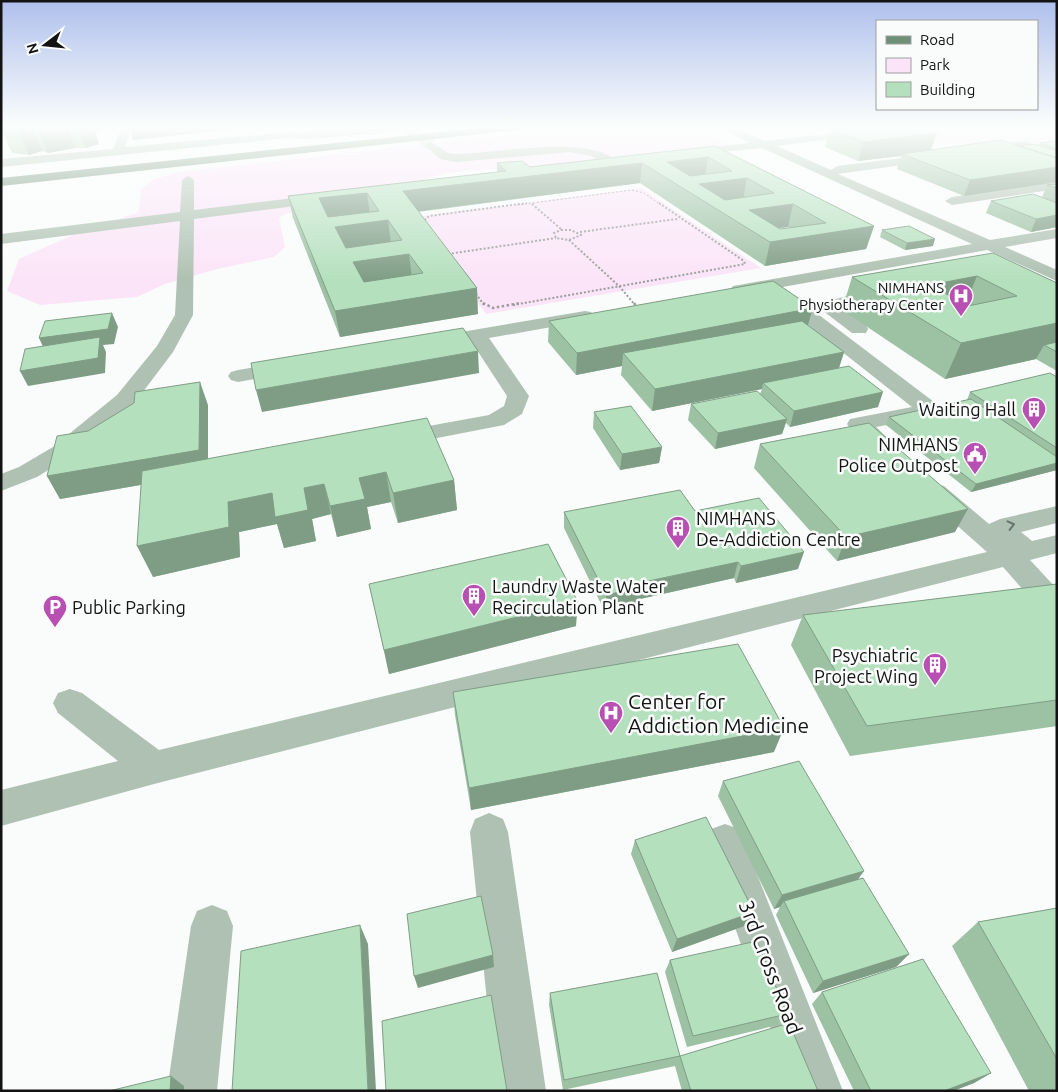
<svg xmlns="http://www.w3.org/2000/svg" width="1058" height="1092" font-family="Ubuntu,sans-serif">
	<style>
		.green { fill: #fbe4f8 }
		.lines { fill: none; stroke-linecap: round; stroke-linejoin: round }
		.minor-tunnel { stroke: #d6d9d7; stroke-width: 12; stroke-dasharray: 12 6; stroke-linecap: butt }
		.path-far2 { stroke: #9a9d9b; stroke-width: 1; stroke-dasharray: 2 2; stroke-linecap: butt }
		.path-far1 { stroke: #9a9d9b; stroke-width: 2; stroke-dasharray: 2 2; stroke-linecap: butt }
		.path { stroke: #9a9d9b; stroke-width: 2.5; stroke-dasharray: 2.5 2.5; stroke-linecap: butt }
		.minor { fill: #afc1b2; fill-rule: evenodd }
		.major { fill: #6f9076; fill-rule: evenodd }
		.wall { fill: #9cc1a3; fill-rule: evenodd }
		.shaded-wall { fill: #7f9d85 }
		.building { fill: #b5e0be; stroke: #7f9d85; fill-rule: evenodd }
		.oneway { stroke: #68736a }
		.labels { text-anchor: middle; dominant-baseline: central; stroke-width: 5; stroke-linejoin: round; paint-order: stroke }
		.far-poi-label { font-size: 15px; fill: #121312; stroke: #f9fcfa; text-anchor: end }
		.poi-label { font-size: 18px; fill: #121312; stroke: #f9fcfa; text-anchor: end }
		.near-poi-label { font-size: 21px; fill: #121312; stroke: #f9fcfa; text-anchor: start }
		.near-street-label { font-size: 21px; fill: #121312; stroke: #f9fcfa }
	</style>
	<rect width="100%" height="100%" fill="#f9fcfa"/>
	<!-- green -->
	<path class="green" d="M576,127H688L732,143L700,163L494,169L446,173L426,179L401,194L285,214L279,218L285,247L274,257L217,269L165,284L137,297L40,305L7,291L19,259L75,234L139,212L141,189L154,179L179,172Z
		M753,127H1050L1057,132V144H947L867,128L769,133Z
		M641,188L761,268L486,314L415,217Z"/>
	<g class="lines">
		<!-- minor-tunnel -->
		<path class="minor-tunnel" d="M407,127L431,145"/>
		<!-- path-far2 -->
		<path class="path-far2" d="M517,205L632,190L644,193L661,205"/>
		<!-- path-far1 -->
		<path class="path-far1" d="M532,204L561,229
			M561,230H571L581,235L569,240L556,238L554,233Z
			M580,232L677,219
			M569,240L620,287L635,305
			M448,254L556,238
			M484,305L424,221L429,216L527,203
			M513,305L745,264L744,261L659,203"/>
		<!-- path -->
		<path class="path" d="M483,303L493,308L520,303
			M634,303L637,307"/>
		<!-- minor -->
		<path class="minor" d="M122,127H132L125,147L289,132C333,134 377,123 420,127L415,130L308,139L289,138L1,167V159L113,149Z
			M719,127H732L765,141L869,129V133L865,134L777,146L831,170L837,166L942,153L944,156L938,160L838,174L990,240L1057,229V238L1005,247L1057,270V281L987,250L739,295L733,294L730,290L733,286L739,285L972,244L762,148L681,156V152L685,150L750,143Z
			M1026,141L1032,144L1030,146L980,153L974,150L980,147Z
			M431,142L448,153L456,154C494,154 593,133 618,163L612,167L591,156L570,152L456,162L440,159L425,145Z
			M188,176L194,180V210L327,194L334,198L327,202L194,219L193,315L173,352L133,405L69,457L37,477L1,491V474L19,467L53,447L117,395L157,346L175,315L180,221L1,244V234L180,212L182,180Z
			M1057,181V189L952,205L945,201L952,197Z
			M881,287L887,288L890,292L887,296L841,309L866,325L868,329L866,333H852L818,307L821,303Z
			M780,289L786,290L938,405L941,410L938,415L876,427L900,450L896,455C878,460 857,439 847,424L850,419L912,407L774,298L771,294L774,290Z
			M585,311L591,312L594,316L591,320L489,338L529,396L522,414L504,425L396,446L388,444L384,439L388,434L396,432L489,415L504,406L507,396L471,341L433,348L426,346L423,342L426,338Z
			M290,361L297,363L300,367L297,371L238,382L231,380L228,376L231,372L238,370Z
			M935,484L944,486L989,524L1000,519L1057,506V523L1021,532L1032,541L1057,535V553L1030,560L1057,589V619L1046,616L1003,567L154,784L1,826V790L118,761L58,713L53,703L58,693L70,689L82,693L159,750L987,552L926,498L922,492L926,486Z
			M489,813L503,819L508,832L546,1091H496L470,832L475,819Z
			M725,824L739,829L843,1091H793L705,843L711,829Z
			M212,905L227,911L233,926L217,1091H167L191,926L197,911Z"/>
		<!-- major -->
		<path class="major" d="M490,127H522L517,130L1,186V178Z"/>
	</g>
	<!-- wall -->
	<path class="wall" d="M1,127H101L102,129L95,132L99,144L86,148H75L48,153L42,151L29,155L12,153L3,133L4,135L1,139Z
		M830,128L937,133L931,150L1039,145L1040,143L1057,141V182L964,196L897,169L901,156L858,161L825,147Z
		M715,146L874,226L866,249L765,266L640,183L418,212L478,314L340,337L293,218L288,196L497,172V163L530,167ZM788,227L790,228L780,229L778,228Z
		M1057,184V227L1031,232L986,213L991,201L1042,197L1047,185Z
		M882,230L933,246L905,250L880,237Z
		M993,253L1057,283V371L1036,359L945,379L842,310L852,277Z
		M813,308L808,325L844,352L839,368L878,407L790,427L786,423L782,434L715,449L688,420L691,404L760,394L762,389L652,411L621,375L622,366L576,375L548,342L549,321Z
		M1057,377V470L971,492L886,425L889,417L967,400L970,392Z
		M208,405V459L454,480L457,510L398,523L391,502L367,507L371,529L337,537L331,514L312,519L316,541L284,548L277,524L239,532L240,557L153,577L141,485L60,499L47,476L88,431Z
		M594,412L662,447L659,463L620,470L593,428Z
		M760,444L955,532L837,561L754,468Z
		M695,511L798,569L736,583L734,578L640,599L639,604L605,612L564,528V512Z
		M369,584L576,626L389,674Z
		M1057,584V726L850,756L791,645L803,615Z
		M453,692L774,752L471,810L455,715Z
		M723,781L858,879L909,954L896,967L813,993L776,915L780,907L774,909L718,796Z
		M635,840L747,925L672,952L631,854Z
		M1057,908V1091H1029L952,946L978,922Z
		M670,960L787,1014L778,1025L687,1047L665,972Z
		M822,992L991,1073L974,1083L953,1091H854L812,1004Z
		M550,993L680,1056L818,1091H682L675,1066L563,1090L549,1005Z"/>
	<!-- shaded-wall -->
	<path class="shaded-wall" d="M30,127H32L42,151L29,155L18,130Z
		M45,127H67L75,148L48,153L38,128Z
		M78,127H101L102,129L95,132L99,144L86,148Z
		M129,127H251L133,140Z
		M1,128L4,135L1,139Z
		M937,133L930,152L902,154L901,156L858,161L863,142Z
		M708,157L705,178L672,182L667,162Z
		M642,163L640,183L405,213L403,191Z
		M1057,167V182L964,196L970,180Z
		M747,178L743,200L709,204L699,184Z
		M367,193L370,215L323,221L319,198Z
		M793,204L788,227L753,231L749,210Z
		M1057,215V227L1031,232L1036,219Z
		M388,220L391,243L339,251L335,227Z
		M874,226L866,249L765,266L770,242Z
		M935,239L933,246L905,250L907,243Z
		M409,254L412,278L357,287L353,262Z
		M977,276L963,310L930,285Z
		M477,288L478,314L340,337L335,311Z
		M813,308L807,328L623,353L622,366L576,375L577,353Z
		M112,313L118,327L114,344L103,345L106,352L105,373L28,386L20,371L46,353L39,338Z
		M1057,323V352L1044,345L1036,359L945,379L961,343Z
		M478,351L479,373L262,412L256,390Z
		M844,352L837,374L763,383L762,389L652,411L655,389Z
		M200,382L208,405V473L60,499L47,476Z
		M883,392L878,407L790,427L794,411Z
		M787,419L782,434L715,449L718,433Z
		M662,447L659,463L620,470L622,454Z
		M1057,463V470L971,492L976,484Z
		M386,472L391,502L367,507L371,529L337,537L330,506L359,478Z
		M454,480L457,510L398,523L393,493Z
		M324,484L331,514L312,519L316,541L284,548L277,524L239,532L240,557L153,577L137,546L228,502L272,493L304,488Z
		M968,509L955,532L837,561L846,537Z
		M804,552L798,569L736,583L741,566Z
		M738,562L734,578L640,599L639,604L605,612L606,595L639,583Z
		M578,602L576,626L389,674L384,650Z
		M784,728L774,752L471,810L469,788Z
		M864,871L854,885L784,901L780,907L774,909L782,895Z
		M754,912L747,925L672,952L677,939Z
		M360,925L368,944L376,1091H368Z
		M909,954L896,967L813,993L823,981Z
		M493,955L494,967L418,988L414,976Z
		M991,1073L974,1083L953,1091H944Z
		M171,1076L184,1086V1091H170Z"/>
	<!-- building -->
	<path class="building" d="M4,127H30L18,130L1,128Z
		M843,127H918L937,133L863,142L830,128Z
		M1001,140L1057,158V167L970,180L902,154Z
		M1057,141V149L1040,143Z
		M1035,144L1057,151V158L1018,146Z
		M715,146L874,226L770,242L642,163L403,191L477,288L335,311L288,196L506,171L497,163L522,161L530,167ZM708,157L732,171L690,176L667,162ZM747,178L774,193L725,200L699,184ZM367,193L379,211L328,217L319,198ZM793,204L826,223L780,229L749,210ZM388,220L402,240L346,248L335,227ZM409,254L423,273L364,282L353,262Z
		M1057,184V188L1047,185Z
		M1033,194L1057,203V215L1036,219L991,201Z
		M909,226L935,239L907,243L882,230Z
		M993,253L1057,283V323L961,343L852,277ZM977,276L1017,296L968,306L930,285Z
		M773,281L813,308L577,353L549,321Z
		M112,313L108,329L39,338L45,321Z
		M802,321L844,352L655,389L623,353Z
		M463,328L478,351L256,390L251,363Z
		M100,337L98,358L20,371L25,349Z
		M1057,342V352L1044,345Z
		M849,366L883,392L794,411L763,383Z
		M1050,373L1057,377V448L970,392Z
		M200,382L199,450L47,476L57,436L88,431L134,403L135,392Z
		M757,391L787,419L718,433L691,404Z
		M971,399L1057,457V463L976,484L889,417Z
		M631,406L662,447L622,454L594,412Z
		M427,418L454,480L393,493L386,472L359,478L365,499L330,506L324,484L304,488L308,510L275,517L272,493L228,502L229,527L137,546L142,471Z
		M869,423L968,509L846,537L760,444Z
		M680,490L695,511L759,498L804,552L741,566L738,562L639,583L642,587L606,595L564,512Z
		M548,544L578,602L384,650L369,584Z
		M1057,584V700L867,726L803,615Z
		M738,644L784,728L469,788L453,692Z
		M799,761L864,871L782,895L723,781Z
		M706,817L754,912L677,939L635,840Z
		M863,878L909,954L823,981L784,901Z
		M481,896L493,955L414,976L407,914Z
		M1057,908V1059L978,922Z
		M360,925L368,1091H232L241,951Z
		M757,941L787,1014L693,1036L670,960Z
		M923,959L991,1073L944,1091H871L822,992Z
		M657,973L680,1056L564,1080L550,993Z
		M491,995L507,1091H386L382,1021Z
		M789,1023L818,1091H691L680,1056Z
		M171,1076L170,1091H109Z"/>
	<!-- one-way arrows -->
	<defs><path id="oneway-chevron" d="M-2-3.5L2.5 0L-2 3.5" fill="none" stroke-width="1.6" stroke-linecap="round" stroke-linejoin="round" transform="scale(1.25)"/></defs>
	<use class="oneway" href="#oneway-chevron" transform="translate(1011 525) rotate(-14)"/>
	<!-- sky -->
	<linearGradient id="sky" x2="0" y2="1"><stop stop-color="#aebfec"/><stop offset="0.45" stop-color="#fcfefd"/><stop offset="1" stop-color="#fcfefd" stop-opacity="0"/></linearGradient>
	<rect width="1058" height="280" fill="url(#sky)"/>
	<!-- icons -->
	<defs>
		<symbol id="hospital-pin" viewBox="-11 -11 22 30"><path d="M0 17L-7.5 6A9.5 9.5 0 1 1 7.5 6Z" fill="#b84fb2" stroke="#f9fcfa"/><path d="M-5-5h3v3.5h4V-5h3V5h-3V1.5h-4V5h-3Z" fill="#fff"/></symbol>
		<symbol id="building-pin" viewBox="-11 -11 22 30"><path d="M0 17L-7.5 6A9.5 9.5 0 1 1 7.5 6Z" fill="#b84fb2" stroke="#f9fcfa"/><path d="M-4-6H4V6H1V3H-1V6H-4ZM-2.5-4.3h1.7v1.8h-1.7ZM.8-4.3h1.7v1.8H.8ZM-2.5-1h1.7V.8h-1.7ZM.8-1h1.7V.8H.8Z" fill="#fff"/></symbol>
		<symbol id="civic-pin" viewBox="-11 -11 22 30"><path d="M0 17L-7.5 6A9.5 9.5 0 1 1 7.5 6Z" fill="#b84fb2" stroke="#f9fcfa"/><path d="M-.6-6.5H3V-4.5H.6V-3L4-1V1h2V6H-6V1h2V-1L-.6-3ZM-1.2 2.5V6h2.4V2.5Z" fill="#fff"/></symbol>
		<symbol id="parking-pin" viewBox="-11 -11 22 30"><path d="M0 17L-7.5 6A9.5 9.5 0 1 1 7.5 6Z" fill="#b84fb2" stroke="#f9fcfa"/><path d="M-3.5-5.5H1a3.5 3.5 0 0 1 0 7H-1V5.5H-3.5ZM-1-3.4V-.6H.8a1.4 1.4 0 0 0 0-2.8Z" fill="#fff"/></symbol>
	</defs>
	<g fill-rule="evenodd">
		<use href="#hospital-pin" x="947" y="282" width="28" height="38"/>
		<use href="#building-pin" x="1020" y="395" width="28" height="38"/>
		<use href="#civic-pin" x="961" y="440" width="28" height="38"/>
		<use href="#building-pin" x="664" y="514" width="28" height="38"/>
		<use href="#building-pin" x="460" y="582" width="28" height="38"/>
		<use href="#parking-pin" x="41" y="593" width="28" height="38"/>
		<use href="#building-pin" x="921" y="651" width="28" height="38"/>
		<use href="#hospital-pin" x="597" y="699" width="28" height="38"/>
	</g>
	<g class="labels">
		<!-- far-poi labels -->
		<g class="far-poi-label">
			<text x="944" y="287">NIMHANS<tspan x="944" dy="17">Physiotherapy Center</tspan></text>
		</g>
		<!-- poi labels -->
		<g class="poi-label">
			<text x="1016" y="409">Waiting Hall</text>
			<text x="958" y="444">NIMHANS<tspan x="958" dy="21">Police Outpost</tspan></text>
			<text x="696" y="518" text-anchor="start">NIMHANS<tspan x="696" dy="21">De-Addiction Centre</tspan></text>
			<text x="492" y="586" text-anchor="start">Laundry Waste Water<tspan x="492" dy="21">Recirculation Plant</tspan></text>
			<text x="72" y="607" text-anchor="start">Public Parking</text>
			<text x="918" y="655">Psychiatric<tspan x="918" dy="21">Project Wing</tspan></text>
		</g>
		<!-- near-poi labels -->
		<g class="near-poi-label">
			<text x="628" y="701">Center for<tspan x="628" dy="24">Addiction Medicine</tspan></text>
		</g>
		<!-- near-street labels -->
		<g class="near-street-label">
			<text transform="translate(771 967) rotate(69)">3rd Cross Road</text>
		</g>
	</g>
	<!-- border -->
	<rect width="1058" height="1092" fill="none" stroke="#121312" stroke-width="5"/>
	<!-- legend -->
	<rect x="876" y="20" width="162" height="90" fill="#f9fcfa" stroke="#9d9f9d"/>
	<rect x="886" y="36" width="25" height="8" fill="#6f9076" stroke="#9d9f9d"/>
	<text x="920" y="45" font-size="15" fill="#121312">Road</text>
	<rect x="886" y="58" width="25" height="15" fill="#fbe4f8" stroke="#9d9f9d"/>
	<text x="920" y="70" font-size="15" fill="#121312">Park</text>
	<rect x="886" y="82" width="25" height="15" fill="#b5e0be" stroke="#9d9f9d"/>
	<text x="920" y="95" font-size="15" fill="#121312">Building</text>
	<!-- north arrow -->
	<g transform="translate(45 45) rotate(254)" stroke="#f9fcfa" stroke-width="4" paint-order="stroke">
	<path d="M0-4L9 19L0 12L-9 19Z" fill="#121312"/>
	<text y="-8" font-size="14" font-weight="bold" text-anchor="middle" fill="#121312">N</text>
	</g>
</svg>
